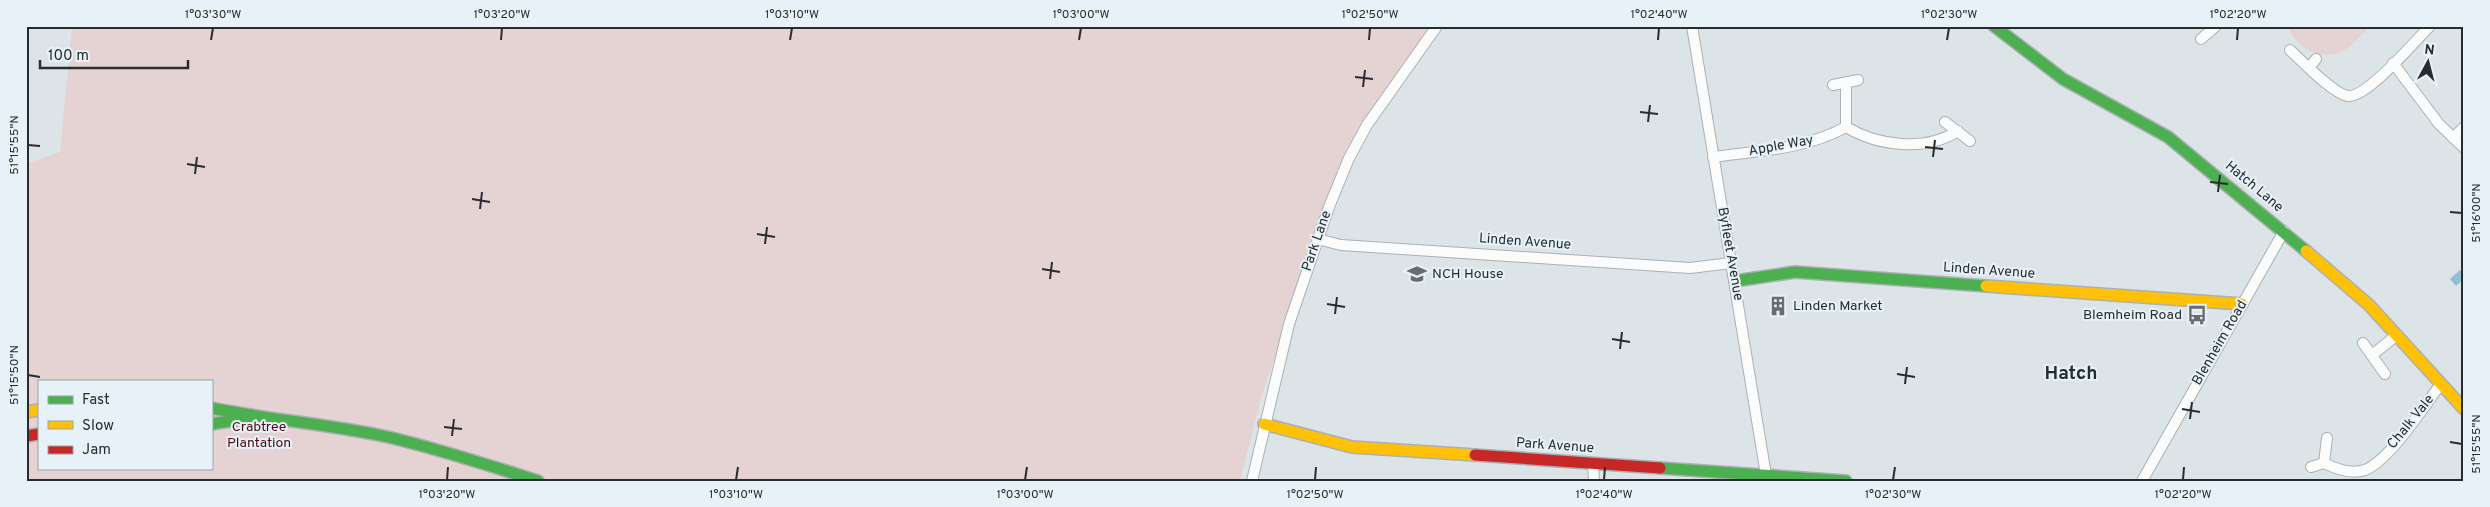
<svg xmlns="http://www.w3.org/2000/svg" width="2490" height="507" font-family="Overpass,sans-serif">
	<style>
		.green { fill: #e5d2d3; fill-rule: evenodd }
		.water { fill: #92bed3 }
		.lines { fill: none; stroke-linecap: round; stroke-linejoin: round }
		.street-casing { stroke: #abb0b3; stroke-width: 12 }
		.fast-casing { stroke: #abb0b3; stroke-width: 14 }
		.slow-casing { stroke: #abb0b3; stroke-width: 14 }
		.jam-casing { stroke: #abb0b3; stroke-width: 14 }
		.street { stroke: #fafbfb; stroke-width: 10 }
		.fast { stroke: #4caf50; stroke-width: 11 }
		.slow { stroke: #ffc107; stroke-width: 11 }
		.jam { stroke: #c62828; stroke-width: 11 }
		.ticks { fill: none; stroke: #272c2e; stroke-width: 2 }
		.labels { text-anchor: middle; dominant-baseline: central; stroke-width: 4; stroke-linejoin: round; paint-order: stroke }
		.street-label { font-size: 14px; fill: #272c2e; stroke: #e7f2f8 }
		.poi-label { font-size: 14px; fill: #272c2e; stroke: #e7f2f8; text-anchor: start }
		.park-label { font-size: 14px; fill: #510711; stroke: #e7f2f8 }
		.district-label { font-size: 19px; font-weight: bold; fill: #272c2e; stroke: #e7f2f8 }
		.neatline { fill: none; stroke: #272c2e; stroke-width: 2 }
		.ticks-label { font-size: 12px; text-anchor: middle; fill: #272c2e }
	</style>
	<rect width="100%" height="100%" fill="#dde4e7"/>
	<!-- green -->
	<path class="green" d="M72,26H1431L1363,124L1309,251L1260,402L1240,481H26V164L60,152ZM39,381H211V468H39Z
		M2288,26H2370C2362,34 2353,45 2343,51C2322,62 2295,48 2288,26Z"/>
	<!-- water -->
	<path class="water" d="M2460,270L2464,274V279L2456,286L2450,279Z"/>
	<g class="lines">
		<defs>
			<path id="street" d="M1692,26L1767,481
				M2201,39L2216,26
				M2290,50C2302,61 2333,94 2348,96C2367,98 2416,40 2430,26
				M2393,63L2439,124L2464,148
				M2309,68L2316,59
				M1833,85L1858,80
				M1945,122L1970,141
				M1846,127V83
				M2453,138L2464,127
				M1713,157C1758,151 1806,149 1846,127C1878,146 1925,152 1958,131
				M1317,239L1341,245L1690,268L1731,263
				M2363,343L2385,374
				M2372,355L2397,335
				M2324,463L2327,438
				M1593,464L1594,481
				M2311,467L2324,463C2336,469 2351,475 2365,470C2390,460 2424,406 2441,384
				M1252,481L1289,324L1329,207L1349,158L1367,125L1437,26
				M2142,481L2284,231"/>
			<path id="fast" d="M1994,26L2063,79L2168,137L2306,251
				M1735,281L1795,272L1986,286
				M211,408C270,420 329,424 388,437C439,449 488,465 538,481
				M211,424L250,418
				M1660,468L1846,481"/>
			<path id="slow" d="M2306,251L2369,305L2464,409
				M1986,286L2242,304
				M26,412L39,410
				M1264,424L1352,447L1475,455"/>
			<path id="jam" d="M26,436L39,434
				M1475,455L1660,468"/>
		</defs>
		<!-- street casing -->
		<use href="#street" class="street-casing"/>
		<!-- fast casing -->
		<use href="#fast" class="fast-casing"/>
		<!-- slow casing -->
		<use href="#slow" class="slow-casing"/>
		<!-- jam casing -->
		<use href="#jam" class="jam-casing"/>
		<!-- street -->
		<use href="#street" class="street"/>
		<!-- fast -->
		<use href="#fast" class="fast"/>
		<!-- slow -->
		<use href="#slow" class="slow"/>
		<!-- jam -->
		<use href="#jam" class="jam"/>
	</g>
	<!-- ticks -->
	<path class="ticks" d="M211,40L213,28M501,40L502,28M790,40L792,28M1079,40L1081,28M1369,40L1370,28M1658,40L1659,28M1947,40L1949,28M2237,40L2238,28M1355,77L1373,79M1363,87L1365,70M1640,112L1658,114M1648,122L1650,105M28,145L40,146M1925,147L1943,149M1933,157L1935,140M187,164L205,167M195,174L197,157M2210,182L2228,184M2218,192L2220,175M472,199L490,202M480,209L482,192M2450,212L2462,213M757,234L775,237M765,244L767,227M1042,269L1060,272M1050,279L1052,262M1327,304L1345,307M1335,314L1337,297M1612,339L1630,342M1620,349L1622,332M1897,374L1915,377M28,375L40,377M1905,384L1907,367M2182,409L2200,412M2190,419L2192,402M444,427L462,429M452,436L454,419M2450,442L2462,444M447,480L448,467M736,480L738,467M1025,480L1027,467M1315,480L1316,467M1604,480L1605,467M1893,480L1895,467M2183,480L2184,467"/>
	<!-- icons -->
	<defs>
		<symbol id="school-bare" viewBox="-9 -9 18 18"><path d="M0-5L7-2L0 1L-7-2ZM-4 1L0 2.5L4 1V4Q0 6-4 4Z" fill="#676c6f" stroke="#e7f2f8" stroke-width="2.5" paint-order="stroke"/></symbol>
		<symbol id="building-bare" viewBox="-9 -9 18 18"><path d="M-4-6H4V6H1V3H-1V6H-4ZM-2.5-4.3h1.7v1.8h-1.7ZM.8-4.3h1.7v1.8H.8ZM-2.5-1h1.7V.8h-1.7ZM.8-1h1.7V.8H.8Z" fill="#676c6f" stroke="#e7f2f8" stroke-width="2.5" paint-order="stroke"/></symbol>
		<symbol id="bus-bare" viewBox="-9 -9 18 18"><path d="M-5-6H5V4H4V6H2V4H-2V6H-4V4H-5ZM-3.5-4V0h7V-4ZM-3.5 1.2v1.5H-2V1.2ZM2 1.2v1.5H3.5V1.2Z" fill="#676c6f" stroke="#e7f2f8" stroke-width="2.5" paint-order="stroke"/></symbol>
	</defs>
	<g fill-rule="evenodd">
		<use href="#school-bare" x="1403" y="260" width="28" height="28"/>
		<use href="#building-bare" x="1764" y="292" width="28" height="28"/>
		<use href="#bus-bare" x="2183" y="301" width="28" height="28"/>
	</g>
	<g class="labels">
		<!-- street labels -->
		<g class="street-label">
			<text transform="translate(1781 146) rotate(-10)">Apple Way</text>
			<text transform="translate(2254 187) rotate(40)">Hatch Lane</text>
			<text transform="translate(1317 241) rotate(-71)">Park Lane</text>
			<text transform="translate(1525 242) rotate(4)">Linden Avenue</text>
			<text transform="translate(1730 254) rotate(80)">Byfleet Avenue</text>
			<text transform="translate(1989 271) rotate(4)">Linden Avenue</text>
			<text transform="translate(2220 343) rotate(-60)">Blenheim Road</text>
			<text transform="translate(2411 422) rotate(-51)">Chalk Vale</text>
			<text transform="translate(1555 446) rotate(4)">Park Avenue</text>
		</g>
		<!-- poi labels -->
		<g class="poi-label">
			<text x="1432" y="274">NCH House</text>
			<text x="1793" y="306">Linden Market</text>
			<text x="2182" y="315" text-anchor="end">Blemheim Road</text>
		</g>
		<!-- park labels -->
		<g class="park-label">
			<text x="259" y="427">Crabtree<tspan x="259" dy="16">Plantation</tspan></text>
		</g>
		<!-- district labels -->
		<g class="district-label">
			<text x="2071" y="374">Hatch</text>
		</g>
	</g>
	<!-- border -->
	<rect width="2490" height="507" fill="none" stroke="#e7f2f8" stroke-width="55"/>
	<!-- legend -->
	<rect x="38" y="380" width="175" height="90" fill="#e7f2f8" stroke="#9aa3a7"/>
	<rect x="48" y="396" width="25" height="8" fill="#4caf50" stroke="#9aa3a7"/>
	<text x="82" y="404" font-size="15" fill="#272c2e">Fast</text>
	<rect x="48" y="421" width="25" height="8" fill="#ffc107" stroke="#9aa3a7"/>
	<text x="82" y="430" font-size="15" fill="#272c2e">Slow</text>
	<rect x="48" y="446" width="25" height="8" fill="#c62828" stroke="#9aa3a7"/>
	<text x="82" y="454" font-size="15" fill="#272c2e">Jam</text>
	<!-- north arrow -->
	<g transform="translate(2428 62) rotate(7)" stroke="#e7f2f8" stroke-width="4" paint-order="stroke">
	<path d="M0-4L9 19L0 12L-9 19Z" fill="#272c2e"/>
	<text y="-8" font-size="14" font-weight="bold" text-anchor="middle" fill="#272c2e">N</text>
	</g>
	<!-- scale -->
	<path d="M40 60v8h148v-8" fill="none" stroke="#272c2e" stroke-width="2.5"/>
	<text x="48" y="60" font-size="15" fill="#272c2e" stroke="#e7f2f8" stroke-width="4" paint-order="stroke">100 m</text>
	<rect x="28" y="28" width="2434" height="452" class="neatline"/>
	<g class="ticks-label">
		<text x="213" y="18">1°03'30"W</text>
		<text x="502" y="18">1°03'20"W</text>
		<text x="792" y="18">1°03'10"W</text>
		<text x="1081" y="18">1°03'00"W</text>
		<text x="1370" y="18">1°02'50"W</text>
		<text x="1659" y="18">1°02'40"W</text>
		<text x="1949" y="18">1°02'30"W</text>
		<text x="2238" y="18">1°02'20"W</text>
		<text transform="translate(14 145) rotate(-90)" y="4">51°15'55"N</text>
		<text transform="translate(2476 213) rotate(-90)" y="4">51°16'00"N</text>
		<text transform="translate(14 375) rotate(-90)" y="4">51°15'50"N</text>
		<text transform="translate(2476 444) rotate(-90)" y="4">51°15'55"N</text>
		<text x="447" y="498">1°03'20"W</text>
		<text x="736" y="498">1°03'10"W</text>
		<text x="1025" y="498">1°03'00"W</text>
		<text x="1315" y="498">1°02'50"W</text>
		<text x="1604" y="498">1°02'40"W</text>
		<text x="1893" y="498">1°02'30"W</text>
		<text x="2183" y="498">1°02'20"W</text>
	</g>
</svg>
